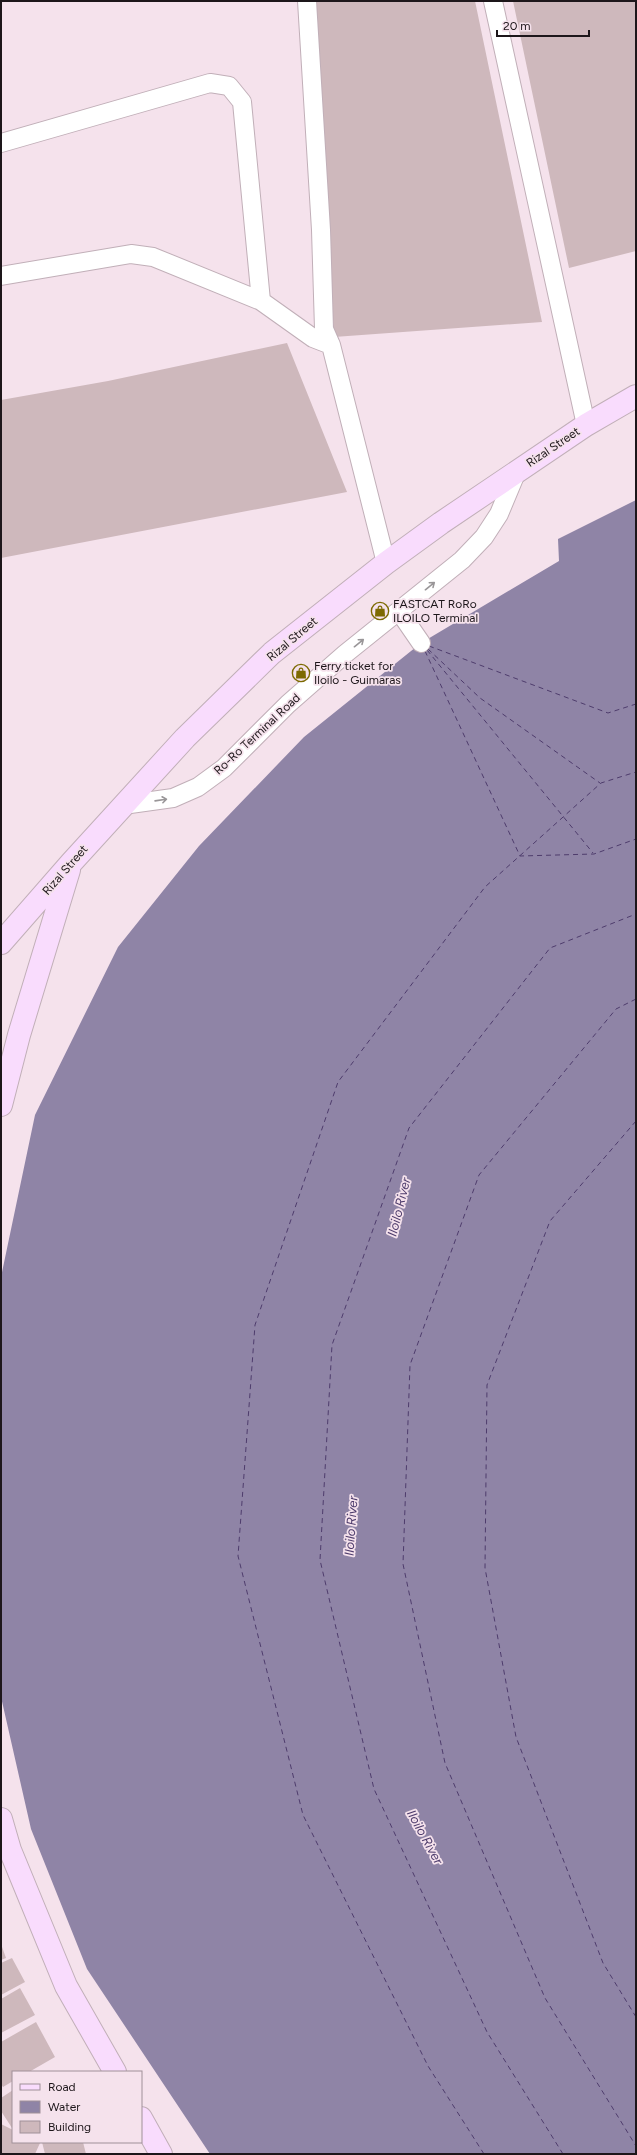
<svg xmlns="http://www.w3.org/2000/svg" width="637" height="2155" font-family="Figtree,sans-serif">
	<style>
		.water { fill: #8f84a6 }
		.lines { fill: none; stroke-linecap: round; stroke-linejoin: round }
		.ferry { stroke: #4e3c6c; stroke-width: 1; stroke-dasharray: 5 4; stroke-linecap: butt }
		.building { fill: #ceb8bc }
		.service-casing { stroke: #c1afb8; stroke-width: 20 }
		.secondary-casing { stroke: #c1afb8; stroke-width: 24 }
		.service { stroke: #fff; stroke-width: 18 }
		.secondary { stroke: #f9dcfd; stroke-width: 22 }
		.oneway { stroke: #999698 }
		.labels { text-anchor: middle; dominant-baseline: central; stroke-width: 3.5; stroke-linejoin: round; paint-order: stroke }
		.street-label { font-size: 12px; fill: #1d161a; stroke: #f5e2ec }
		.poi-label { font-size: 12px; fill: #1d161a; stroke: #f5e2ec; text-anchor: start }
		.water-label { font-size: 13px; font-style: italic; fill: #4e3c6c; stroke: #f5e2ec }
	</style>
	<rect width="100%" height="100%" fill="#f5e2ec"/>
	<!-- water -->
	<path class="water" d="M636,500V2154H210L87,1969L31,1829L1,1697V1277L35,1115L118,947L199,846L304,737L421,643L559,561L558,539Z"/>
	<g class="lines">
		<!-- ferry -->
		<path class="ferry" d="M429,646L608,713L636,704
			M428,649L480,698L600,783
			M427,650L593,853
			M425,651L520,856L594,854L636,839
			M636,999L616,1009L479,1175L410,1365L403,1564L445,1763L545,1998L636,2146
			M636,1121L550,1221L487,1385L485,1568L516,1737L603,1963L636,2017
			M484,2154L428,2066L303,1815L238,1556L255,1325L338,1082L485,887L601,783L636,772
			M563,2154L487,2032L374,1789L320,1560L332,1345L409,1128L550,948L636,914"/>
	</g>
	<!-- building -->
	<path class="building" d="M316,1H475L542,322L334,337Z
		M513,1H636V251L569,268Z
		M287,343L347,492L1,558V400L108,381Z
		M1,1944L6,1958L1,1960Z
		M12,1958L25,1982L1,1995V1963Z
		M20,1988L35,2015L1,2033V1999Z
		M36,2022L55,2057L29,2072H13V2081L3,2087L1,2084V2042Z
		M13,2090V2127L12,2128L1,2111V2098Z
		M1,2124L13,2130V2142L40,2143L35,2154H1Z
		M42,2142H83L86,2154H45Z"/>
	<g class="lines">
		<defs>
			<path id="service" d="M307,1L321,230L324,329L331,345
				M493,1L586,425
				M1,143L210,83L229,86L242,102L261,301
				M1,276L131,254L153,257L261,301L313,338L331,345L386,563
				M399,611L421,643
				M123,805L173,798L198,787L224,768L288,704L345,654L462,560L484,537L499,514L517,471"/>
			<path id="secondary" d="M1,943L71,863L185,738L272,653L386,563L441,523L586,425L636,396
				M1,1105L19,1035L69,870
				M1,1819L10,1850L66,1986L115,2072
				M141,2118L161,2154"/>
		</defs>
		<!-- service casing -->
		<use href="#service" class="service-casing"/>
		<!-- secondary casing -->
		<use href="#secondary" class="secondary-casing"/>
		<!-- service -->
		<use href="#service" class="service"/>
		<!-- secondary -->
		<use href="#secondary" class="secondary"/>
	</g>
	<!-- one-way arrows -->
	<defs><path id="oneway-shaft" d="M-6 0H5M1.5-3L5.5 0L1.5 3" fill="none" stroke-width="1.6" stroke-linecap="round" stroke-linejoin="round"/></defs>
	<g class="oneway">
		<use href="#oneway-shaft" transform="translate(430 586) rotate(-39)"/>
		<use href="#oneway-shaft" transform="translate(359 643) rotate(-39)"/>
		<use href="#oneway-shaft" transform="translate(161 800) rotate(-8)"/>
	</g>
	<!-- icons -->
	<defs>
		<symbol id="shop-ring" viewBox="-11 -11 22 22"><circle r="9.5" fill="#f5e2ec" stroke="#7d6a02" stroke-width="1.5"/><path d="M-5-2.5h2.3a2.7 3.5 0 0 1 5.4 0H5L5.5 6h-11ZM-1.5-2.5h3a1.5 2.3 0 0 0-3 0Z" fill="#7d6a02"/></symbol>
	</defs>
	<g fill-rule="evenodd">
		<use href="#shop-ring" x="370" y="601" width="20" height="20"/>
		<use href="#shop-ring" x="291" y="663" width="20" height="20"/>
	</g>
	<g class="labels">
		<!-- street labels -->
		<g class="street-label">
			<text transform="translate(553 447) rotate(-34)">Rizal Street</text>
			<text transform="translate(292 639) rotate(-40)">Rizal Street</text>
			<text transform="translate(257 734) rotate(-43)">Ro-Ro Terminal Road</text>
			<text transform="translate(65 870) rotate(-49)">Rizal Street</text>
		</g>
		<!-- poi labels -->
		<g class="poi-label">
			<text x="393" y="604">FASTCAT RoRo<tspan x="393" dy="14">ILOILO Terminal</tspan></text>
			<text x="314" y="666">Ferry ticket for<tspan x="314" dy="14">Iloilo - Guimaras</tspan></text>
		</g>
		<!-- water labels -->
		<g class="water-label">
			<text transform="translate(399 1207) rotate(-76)">Iloilo River</text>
			<text transform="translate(351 1526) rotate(-86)">Iloilo River</text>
			<text transform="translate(425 1837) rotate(61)">Iloilo River</text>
		</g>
	</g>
	<!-- border -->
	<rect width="637" height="2155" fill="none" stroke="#1d161a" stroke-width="4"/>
	<!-- legend -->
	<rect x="12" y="2071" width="130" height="72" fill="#f5e2ec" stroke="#9f9098"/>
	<rect x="20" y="2084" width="20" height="6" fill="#f9dcfd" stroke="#9f9098"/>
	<text x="48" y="2091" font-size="12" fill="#1d161a">Road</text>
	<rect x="20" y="2101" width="20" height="12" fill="#8f84a6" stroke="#9f9098"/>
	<text x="48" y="2111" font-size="12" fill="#1d161a">Water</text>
	<rect x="20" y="2121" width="20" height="12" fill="#ceb8bc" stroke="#9f9098"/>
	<text x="48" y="2131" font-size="12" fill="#1d161a">Building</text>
	<!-- scale -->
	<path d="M497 30v6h92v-6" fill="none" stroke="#1d161a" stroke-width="2"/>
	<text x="503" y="30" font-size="12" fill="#1d161a" stroke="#f5e2ec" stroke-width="3" paint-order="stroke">20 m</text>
</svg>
